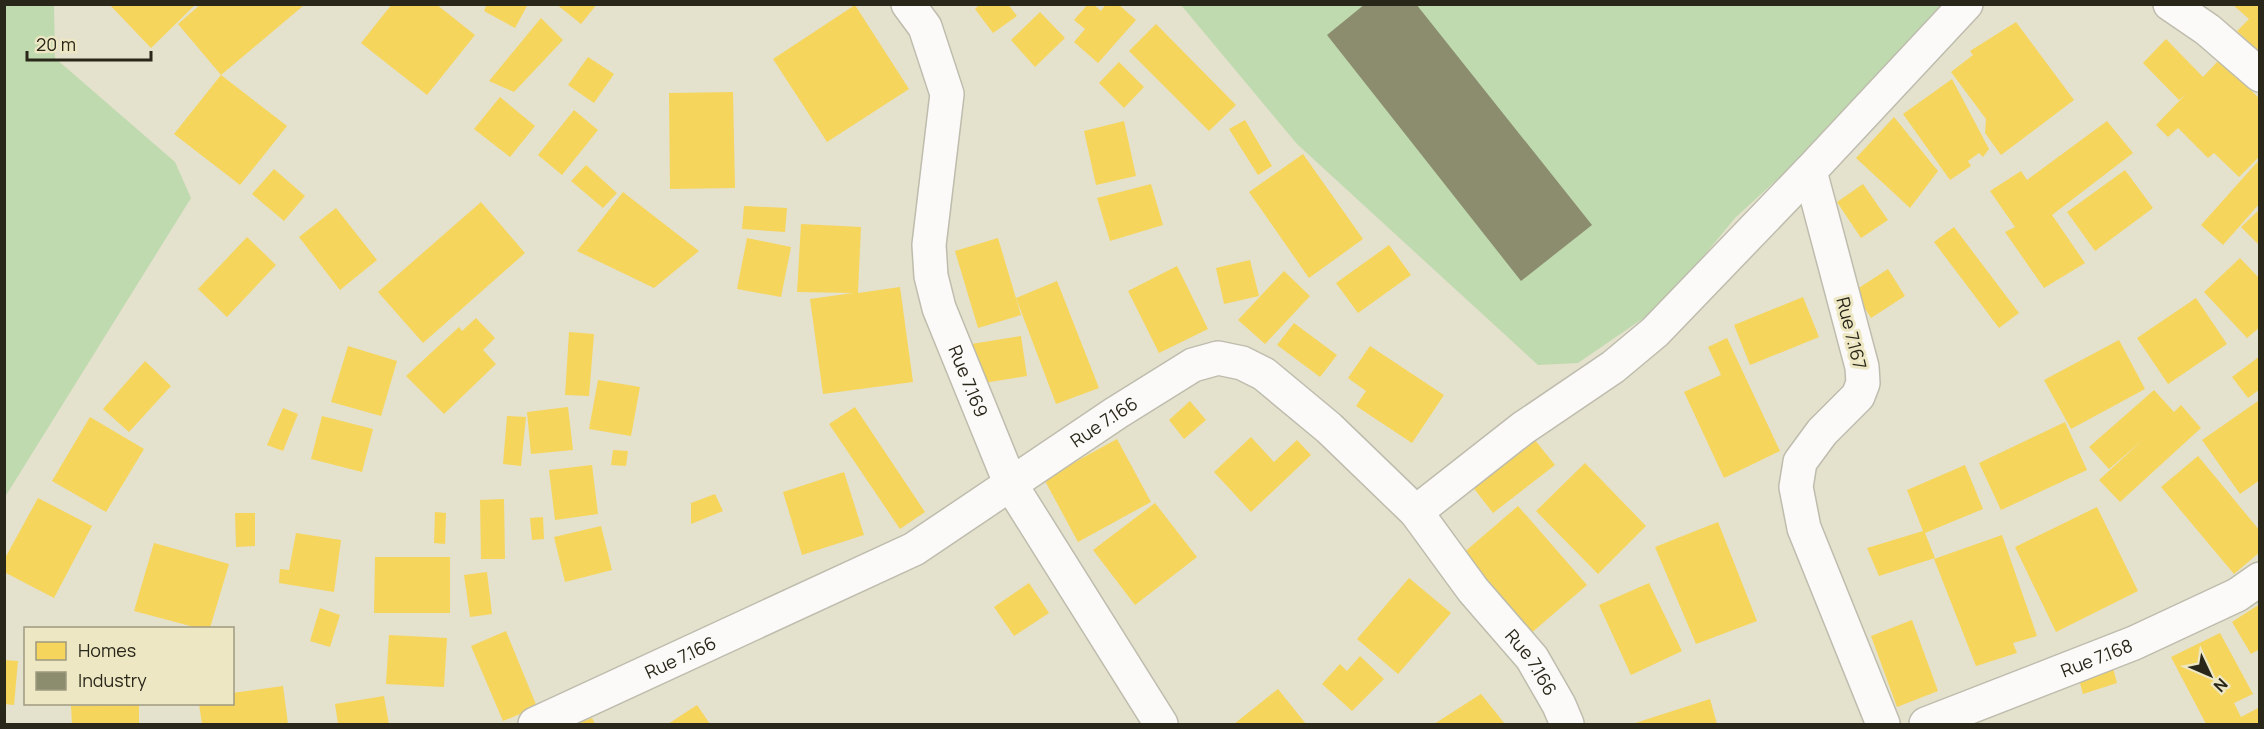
<svg xmlns="http://www.w3.org/2000/svg" width="2264" height="729" font-family="Manrope,sans-serif">
	<style>
		.green { fill: #bfdaaf }
		.homes { fill: #f6d55c }
		.industry { fill: #8c8c6e }
		.lines { fill: none; stroke-linecap: round; stroke-linejoin: round }
		.minor-casing { stroke: #bebcad; stroke-width: 36 }
		.minor { stroke: #fbfaf8; stroke-width: 33 }
		.labels { text-anchor: middle; dominant-baseline: central; stroke-width: 6; stroke-linejoin: round; paint-order: stroke }
		.street-label { font-size: 18px; fill: #29271a; stroke: #ede7c4 }
	</style>
	<rect width="100%" height="100%" fill="#e4e1cd"/>
	<!-- green -->
	<path class="green" d="M5,4L54,5L55,58L175,162L191,198L5,497Z
		M1181,5H1948L1933,36L1735,218L1664,304L1578,363L1538,365L1297,144Z"/>
	<!-- homes -->
	<path class="homes" d="M109,4H196L151,48Z
		M201,4H302L303,6L221,75L178,24Z
		M392,4H436L475,35L427,95L361,43Z
		M487,4H524L527,6L515,28L484,11Z
		M556,4H597L581,24Z
		M980,4H1008L1017,16L993,33L975,9Z
		M1088,4H1093L1101,11L1106,4H1118L1136,20L1098,63L1074,42L1085,29L1074,20Z
		M2232,4H2260V53L2237,31L2249,19Z
		M855,5L909,89L827,142L773,59Z
		M1040,12L1065,38L1035,67L1011,40Z
		M541,18L563,40L514,92L489,81Z
		M2016,22L2074,100L2001,155L1985,133L1986,119L1951,72L1973,55L1970,51Z
		M1156,24L1236,105L1209,131L1129,51Z
		M2166,39L2203,77L2219,60L2260,99V156L2239,177L2214,153L2208,158L2178,128L2168,137L2156,125L2186,94L2179,100L2143,63Z
		M588,57L614,74L594,103L568,85Z
		M1119,62L1144,87L1124,108L1099,83Z
		M221,75L287,126L240,185L174,134Z
		M1952,79L1989,149L1983,157L1979,153L1968,161L1971,166L1950,180L1903,114Z
		M733,92L735,188L670,189L669,93Z
		M500,97L535,126L510,157L474,129Z
		M574,110L598,130L562,175L538,155Z
		M1894,117L1938,171L1910,208L1856,158Z
		M1245,120L1272,166L1258,175L1229,129Z
		M1124,121L1136,176L1096,185L1084,131Z
		M2107,121L2133,153L2052,215L2085,263L2044,288L2005,232L2015,227L1990,191L2021,171L2027,180Z
		M1303,154L1363,239L1309,278L1249,192Z
		M2260,159V203L2223,245L2201,225Z
		M586,165L617,193L603,208L571,181Z
		M274,169L305,196L284,221L252,194Z
		M2125,170L2153,208L2095,251L2067,212Z
		M1151,184L1163,225L1110,241L1097,198Z
		M1863,184L1888,220L1861,238L1837,202Z
		M623,192L699,251L654,288L577,251Z
		M481,202L525,253L423,343L378,292Z
		M744,206L787,208L785,232L742,229Z
		M336,208L377,260L340,290L299,237Z
		M2260,209V246L2241,227Z
		M801,224L861,227L858,293L900,287L913,382L823,394L810,299L853,293L797,292Z
		M1954,227L2019,313L1999,328L1934,242Z
		M247,237L276,265L227,317L198,289Z
		M747,238L791,247L781,297L737,289Z
		M998,238L1021,315L978,328L955,251Z
		M1389,245L1411,275L1358,313L1336,283Z
		M2240,258L2260,279V327L2247,338L2204,292Z
		M1250,260L1259,296L1224,304L1216,268Z
		M1177,266L1208,329L1159,353L1128,291Z
		M1888,269L1905,296L1871,318L1854,291Z
		M1284,271L1310,296L1265,344L1238,320Z
		M1057,281L1099,388L1056,404L1016,298Z
		M1803,297L1819,337L1750,365L1734,325Z
		M2196,298L2227,344L2168,384L2137,338Z
		M476,318L495,338L483,350L496,364L444,414L406,376L459,327L462,331Z
		M1294,323L1337,355L1320,377L1277,345Z
		M569,332L594,334L589,396L565,395Z
		M1021,336L1027,376L977,384L971,344Z
		M1727,338L1780,451L1724,478L1684,392L1721,375L1708,347Z
		M2119,340L2145,389L2071,429L2044,380Z
		M348,346L397,361L381,416L331,402Z
		M1370,346L1444,395L1412,443L1356,406L1366,391L1348,378Z
		M2260,356V389L2248,398L2232,377Z
		M145,361L171,386L129,432L103,409Z
		M598,380L640,387L631,436L589,429Z
		M2154,390L2174,412L2181,405L2201,428L2120,502L2099,480L2144,439L2109,469L2089,447Z
		M1190,401L1206,420L1184,439L1169,420Z
		M2258,401L2260,480L2240,494L2202,440Z
		M568,407L573,450L531,454L527,412Z
		M855,407L925,512L900,529L829,424Z
		M283,408L298,414L283,451L267,445Z
		M322,416L373,429L362,472L311,459Z
		M507,416L526,417L521,466L503,464Z
		M90,417L144,449L106,512L52,481Z
		M2065,422L2087,470L2001,510L1979,463Z
		M1526,429L1555,465L1493,513L1465,477Z
		M1251,437L1274,462L1297,440L1311,455L1251,512L1214,472Z
		M1117,439L1151,502L1078,542L1044,479Z
		M613,450L628,451L626,466L611,465Z
		M2198,456L2260,531V552L2234,574L2161,487Z
		M1585,463L1646,526L1598,574L1536,511Z
		M592,465L598,514L555,520L549,470Z
		M1965,465L1983,509L1925,533L1935,558L1879,576L1867,548L1923,531L1907,490Z
		M844,472L864,535L802,555L783,492Z
		M715,494L723,511L691,524V503Z
		M38,498L92,526L54,598L4,572V560Z
		M504,499L505,559H481L480,500Z
		M1155,503L1197,557L1135,605L1093,550Z
		M1518,506L1587,585L1522,641L1454,561Z
		M2097,507L2138,591L2056,632L2015,547Z
		M435,512L446,513L445,544L434,543Z
		M235,513H255V546L236,547Z
		M543,517L544,539L532,540L530,518Z
		M1718,522L1757,621L1696,644L1655,547Z
		M601,526L612,570L565,582L554,537Z
		M296,533L341,540L334,592L279,583L280,569L289,570Z
		M2002,535L2037,636L2013,643L2017,653L1976,666L1934,559Z
		M154,543L229,564L210,628H198L134,611Z
		M375,557H450V613H374Z
		M487,572L492,614L470,617L464,575Z
		M1409,578L1451,613L1398,674L1357,639Z
		M1029,583L1049,613L1014,636L994,607Z
		M1649,583L1682,651L1631,675L1599,605Z
		M2260,604V649L2251,654L2232,622Z
		M320,608L340,615L330,647L310,641Z
		M1912,620L1938,691L1897,707L1871,636Z
		M506,631L537,707L503,721L471,646Z
		M2220,633L2253,694L2234,703L2241,717L2260,707V724H2206L2171,657Z
		M389,635L447,638L444,687L386,684Z
		M1360,656L1384,679L1352,711L1322,684L1340,664L1347,671Z
		M4,660L18,661L14,705L4,704Z
		M2111,661L2117,683L2083,694L2077,672Z
		M283,686L288,724H202L199,704H232V693Z
		M1278,689L1306,724H1234Z
		M1481,694L1505,724H1434Z
		M384,696L389,724H338L335,704Z
		M1710,699L1717,724H1632Z
		M139,705V724H72L71,706Z
		M697,705L710,724H668Z
		M592,718L595,724H576Z"/>
	<!-- industry -->
	<path class="industry" d="M1365,4H1416L1592,225L1521,281L1327,35Z"/>
	<g class="lines">
		<defs>
			<g id="minor">
				<path id="s1" d="M908,4L925,27L947,94L929,245L931,276L939,308L1011,485L1161,724"/>
				<path d="M2170,4L2208,30L2260,75"/>
				<path d="M1416,512L1523,428L1613,367L1655,332L1810,171"/>
				<path id="s2" d="M535,724L914,549L1116,413L1193,365L1218,358L1242,363L1264,374L1329,428L1416,512L1473,590L1532,658L1559,705L1567,724"/>
				<path d="M1883,724L1804,528L1796,487L1800,462L1822,432L1858,396L1863,383L1862,367L1810,171L1966,4"/>
				<path id="s3" d="M1926,724L2134,643L2237,595L2260,579"/>
			</g>
		</defs>
		<!-- minor casing -->
		<use href="#minor" class="minor-casing"/>
		<!-- minor -->
		<use href="#minor" class="minor"/>
	</g>
	<g class="labels">
		<!-- street labels -->
		<g class="street-label">
			<text transform="translate(1852 333) rotate(76)">Rue 7.167</text>
			<text stroke="none"><textPath href="#s1" startOffset="394">Rue 7.169</textPath></text>
			<text stroke="none"><textPath href="#s2" startOffset="646">Rue 7.166</textPath></text>
			<text stroke="none"><textPath href="#s2" startOffset="160">Rue 7.166</textPath></text>
			<text stroke="none"><textPath href="#s3" startOffset="183">Rue 7.168</textPath></text>
			<text stroke="none"><textPath href="#s2" startOffset="1222">Rue 7.166</textPath></text>
		</g>
	</g>
	<!-- border -->
	<rect width="2264" height="729" fill="none" stroke="#29271a" stroke-width="12"/>
	<!-- legend -->
	<rect x="24" y="627" width="210" height="78" fill="#ede7c4" stroke="#9f9a80" stroke-width="1.5"/>
	<rect x="36" y="642" width="30" height="18" fill="#f6d55c" stroke="#9f9a80" stroke-width="1.5"/>
	<text x="78" y="657" font-size="18" fill="#29271a">Homes</text>
	<rect x="36" y="672" width="30" height="18" fill="#8c8c6e" stroke="#9f9a80" stroke-width="1.5"/>
	<text x="78" y="687" font-size="18" fill="#29271a">Industry</text>
	<!-- north arrow -->
	<g transform="translate(2210 675) rotate(134)" stroke="#ede7c4" stroke-width="4.5" paint-order="stroke">
	<path d="M0-4.5L10 22L0 15L-10 22Z" fill="#29271a"/>
	<text y="-9" font-size="16" font-weight="bold" text-anchor="middle" fill="#29271a">N</text>
	</g>
	<!-- scale -->
	<path d="M27 51v9h124v-9" fill="none" stroke="#29271a" stroke-width="3"/>
	<text x="36" y="51" font-size="18" fill="#29271a" stroke="#ede7c4" stroke-width="4.5" paint-order="stroke">20 m</text>
</svg>
